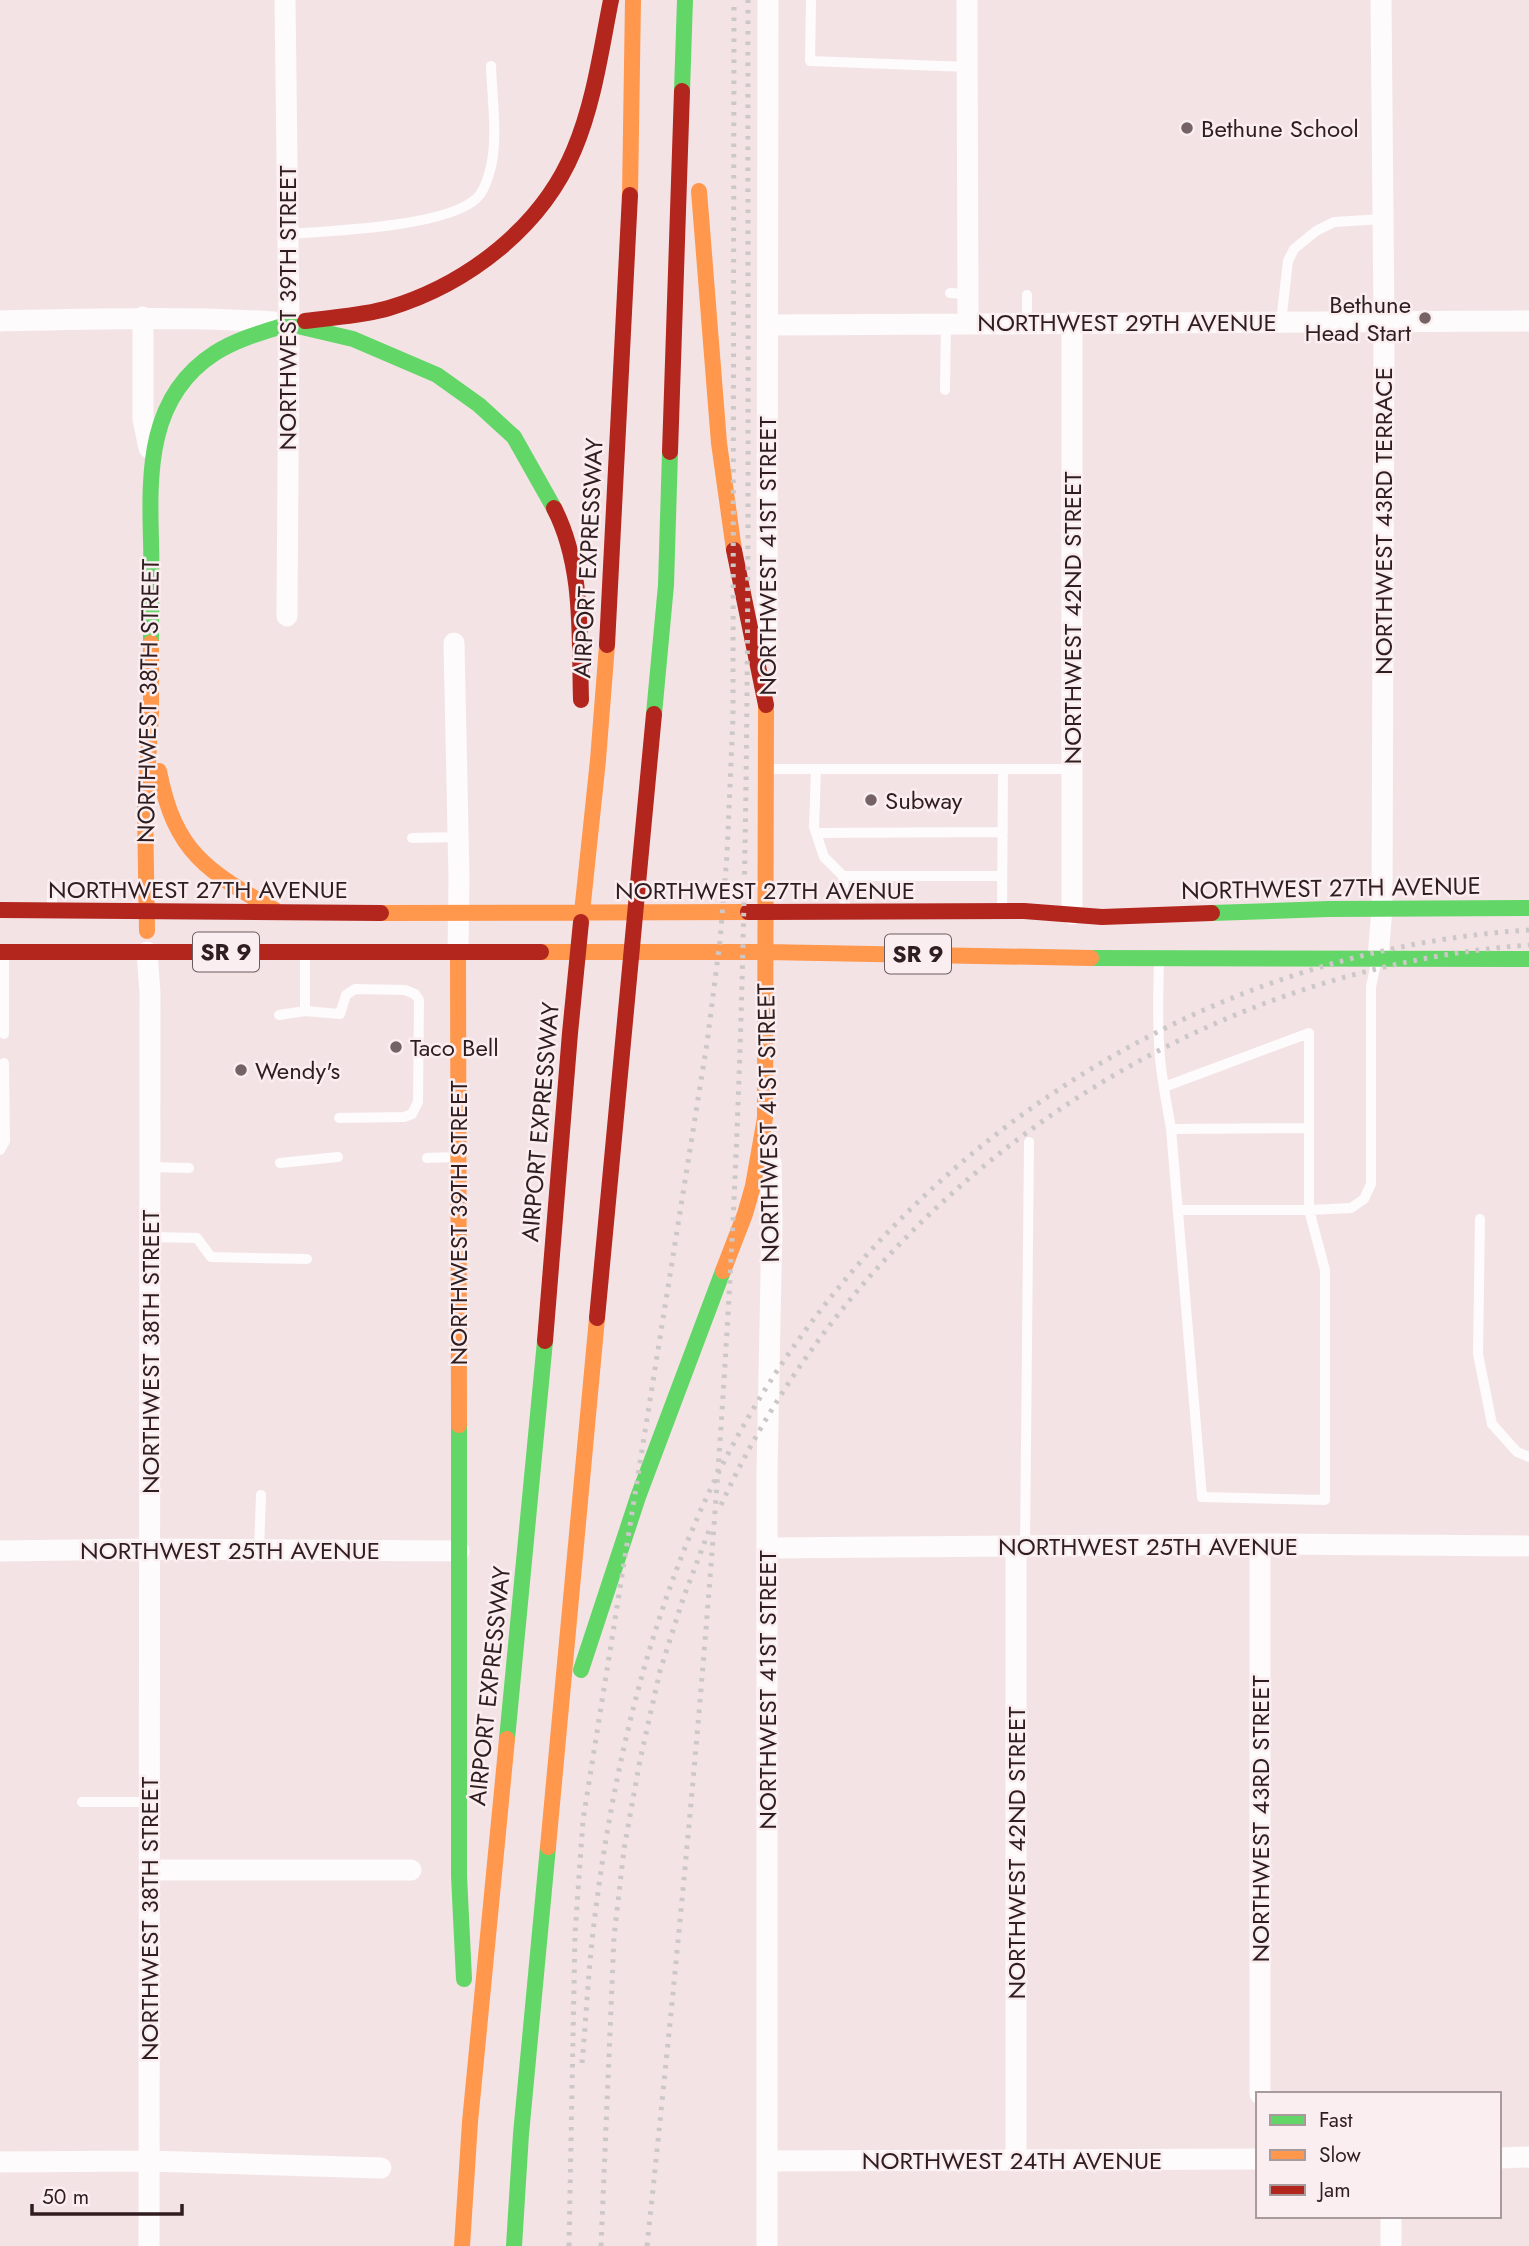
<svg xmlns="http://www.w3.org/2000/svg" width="1529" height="2246" font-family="Jost,sans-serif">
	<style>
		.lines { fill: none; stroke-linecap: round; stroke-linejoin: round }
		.lane { stroke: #fdfbfb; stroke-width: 10 }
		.street { stroke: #fdfbfb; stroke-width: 21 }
		.fast { stroke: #63d668; stroke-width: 16 }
		.slow { stroke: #ff974d; stroke-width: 16 }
		.jam { stroke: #b3261e; stroke-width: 16 }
		.rail { stroke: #cdc8c8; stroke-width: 5; stroke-dasharray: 3.5 7; stroke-linecap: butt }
		.poi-dot { fill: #756264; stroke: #faeef0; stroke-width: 2.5 }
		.labels { text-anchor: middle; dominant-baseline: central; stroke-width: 5; stroke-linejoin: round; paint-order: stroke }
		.shield { fill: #faeef0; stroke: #6d5c5e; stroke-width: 2 }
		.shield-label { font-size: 23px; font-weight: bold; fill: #301d1f }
		.poi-label { font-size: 24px; fill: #301d1f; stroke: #faeef0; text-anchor: start }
		.street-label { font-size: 24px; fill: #301d1f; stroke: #faeef0 }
	</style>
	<rect width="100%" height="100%" fill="#f4e3e5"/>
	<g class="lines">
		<!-- lane -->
		<path class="lane" d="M811,0L810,61L968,67
			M288,234C330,231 447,227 477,198C483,192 487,181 489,174C499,143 492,99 491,66
			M950,293L968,294
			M1281,322L1288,261L1294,249L1316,231L1334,222L1383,219
			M1027,323V295
			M945,390L946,322
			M768,769H1072
			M816,770L814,827L824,857L843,876L845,907
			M816,833L1003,832
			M412,838L457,837
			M843,876H1002
			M52,908V886
			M1002,909L1003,770
			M4,955V1034
			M1159,962C1158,993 1157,1025 1160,1057C1162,1081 1167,1105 1171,1129L1202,1497L1325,1500V1270L1309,1210V1033L1164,1087
			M305,1011L340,1014L346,995L355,989L405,990L415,994L419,1000L418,1102L412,1114L404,1117L339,1118
			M279,1015L305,1011V955
			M1171,1129L1309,1128
			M0,1150L5,1141L4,1063
			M427,1158L455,1157
			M280,1163L338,1157
			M150,1167L189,1168
			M1178,1210H1309L1351,1208L1364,1199L1371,1184V987L1376,963
			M1480,1219L1478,1354L1492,1424L1517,1452L1529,1457
			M150,1237L197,1238L211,1257L307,1259
			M1025,1546L1029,1142
			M259,1550L261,1495
			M82,1802H150"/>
		<!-- street -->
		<path class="street" d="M285,0L289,324L287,616
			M967,0L968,323
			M143,317V419L149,448
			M0,321C92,319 183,316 274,322
			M1072,322V914
			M768,325L1529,321
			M454,643L459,879L458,952
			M767,644L768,0
			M147,952L150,994L149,2246
			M1378,957L1382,909L1384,321L1381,0
			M1260,1544V2094
			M1016,1546V2160
			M767,1548L1260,1544L1529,1546
			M0,1551L149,1549L459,1551
			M150,1870H411
			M1499,2158L1529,2157
			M767,2161L1258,2159
			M0,2162L149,2161L381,2168
			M767,2246V1475L772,1223L771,1163
			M1391,2246V2216"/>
		<!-- fast -->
		<path class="fast" d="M682,91L685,0
			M289,324L353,339L437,375L479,405L514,437L554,508
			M151,643C151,609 152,575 151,541C149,471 148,396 215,353C237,339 263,332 289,324
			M654,714L666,585L670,452
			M1212,913L1328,909L1529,908
			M1091,958L1529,959
			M459,1425V1551
			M459,1551V1876L464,1979
			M581,1670L638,1497L723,1271
			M507,1739L545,1341
			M514,2246L521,2134L548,1847"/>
		<!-- slow -->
		<path class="slow" d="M699,191L719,443L734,550
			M630,195L633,0
			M159,771C175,853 207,871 275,910
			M381,913L748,912
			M581,922L598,760L607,645
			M147,931L145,810L151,713V643
			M458,952L459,1425
			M541,952H766L1091,958
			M765,1118L766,705
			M723,1271L745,1214L753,1186L765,1118
			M548,1847L597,1318
			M462,2246L470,2122L507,1739"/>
		<!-- jam -->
		<path class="jam" d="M305,321C333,317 362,316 389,308C468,284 542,227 574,150C594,103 601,50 611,0
			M670,452L682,91
			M554,508C584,566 579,636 581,700
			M734,550L766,705
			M607,645L630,195
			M0,910L381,913
			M748,912L1024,911L1102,917L1212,913
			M0,952H541
			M597,1318L654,714
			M545,1341L570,1033L581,922"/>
		<!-- rail -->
		<path class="rail" d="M721,1505C866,1190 1183,970 1529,945
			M582,2063C586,2020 588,1976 593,1932C609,1794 639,1657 693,1528C835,1191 1163,953 1529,930
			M569,2246L575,1934L583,1820L707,1043L720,941L727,855L733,717L734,0
			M601,2246L614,1937L624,1849L640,1760L660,1671L683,1599L710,1528
			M647,2246C683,1905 716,1564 733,1221C753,814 747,407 748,0"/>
	</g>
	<!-- markers -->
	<g class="poi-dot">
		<circle cx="1187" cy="128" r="7"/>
		<circle cx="1425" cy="318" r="7"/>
		<circle cx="871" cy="800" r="7"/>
		<circle cx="396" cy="1047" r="7"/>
		<circle cx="241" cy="1070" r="7"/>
	</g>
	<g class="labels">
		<!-- shield labels -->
		<g class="shield">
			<rect x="193" y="932.5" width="66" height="39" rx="5"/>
			<rect x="885" y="934.5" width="66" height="39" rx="5"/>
		</g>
		<g class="shield-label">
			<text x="226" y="952">SR 9</text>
			<text x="918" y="954">SR 9</text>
		</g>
		<!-- poi labels -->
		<g class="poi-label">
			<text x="1201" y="128">Bethune School</text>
			<text x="1411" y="304" text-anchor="end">Bethune<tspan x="1411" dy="28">Head Start</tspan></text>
			<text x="885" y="800">Subway</text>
			<text x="410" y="1047">Taco Bell</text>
			<text x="255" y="1070">Wendy's</text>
		</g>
		<!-- street labels -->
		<g class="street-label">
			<text transform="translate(287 308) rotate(-90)">NORTHWEST 39TH STREET</text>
			<text x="1127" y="322">NORTHWEST 29TH AVENUE</text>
			<text transform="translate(1383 521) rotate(-90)">NORTHWEST 43RD TERRACE</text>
			<text transform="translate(767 556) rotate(-90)">NORTHWEST 41ST STREET</text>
			<text transform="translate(588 558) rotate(-87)">AIRPORT EXPRESSWAY</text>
			<text transform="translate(1072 618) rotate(-90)">NORTHWEST 42ND STREET</text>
			<text transform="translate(148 701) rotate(-89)">NORTHWEST 38TH STREET</text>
			<text transform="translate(1331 888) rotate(-1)">NORTHWEST 27TH AVENUE</text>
			<text x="198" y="889">NORTHWEST 27TH AVENUE</text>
			<text x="765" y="890">NORTHWEST 27TH AVENUE</text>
			<text transform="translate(540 1122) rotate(-85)">AIRPORT EXPRESSWAY</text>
			<text transform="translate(768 1123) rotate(-91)">NORTHWEST 41ST STREET</text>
			<text transform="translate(458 1223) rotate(-90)">NORTHWEST 39TH STREET</text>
			<text transform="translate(150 1352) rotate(-90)">NORTHWEST 38TH STREET</text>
			<text x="1148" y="1546">NORTHWEST 25TH AVENUE</text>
			<text x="230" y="1550">NORTHWEST 25TH AVENUE</text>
			<text transform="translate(489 1686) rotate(-84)">AIRPORT EXPRESSWAY</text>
			<text transform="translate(767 1690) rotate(-90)">NORTHWEST 41ST STREET</text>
			<text transform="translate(1260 1819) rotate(-90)">NORTHWEST 43RD STREET</text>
			<text transform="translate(1016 1853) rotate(-90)">NORTHWEST 42ND STREET</text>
			<text transform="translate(149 1919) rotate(-90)">NORTHWEST 38TH STREET</text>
			<text x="1012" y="2160">NORTHWEST 24TH AVENUE</text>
		</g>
	</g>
	<!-- legend -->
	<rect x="1256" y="2092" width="245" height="126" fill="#faeef0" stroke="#a99a9c" stroke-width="2"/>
	<rect x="1270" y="2115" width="35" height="10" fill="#63d668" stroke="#a99a9c" stroke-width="2"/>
	<text x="1319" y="2127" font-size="21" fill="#301d1f">Fast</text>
	<rect x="1270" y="2150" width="35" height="10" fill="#ff974d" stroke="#a99a9c" stroke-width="2"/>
	<text x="1319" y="2162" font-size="21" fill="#301d1f">Slow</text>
	<rect x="1270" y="2185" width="35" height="10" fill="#b3261e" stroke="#a99a9c" stroke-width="2"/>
	<text x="1319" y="2197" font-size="21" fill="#301d1f">Jam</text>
	<!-- scale -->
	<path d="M32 2204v10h150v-10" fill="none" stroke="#301d1f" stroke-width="3.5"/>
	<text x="42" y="2204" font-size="21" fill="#301d1f" stroke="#faeef0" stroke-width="5" paint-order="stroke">50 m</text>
</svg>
